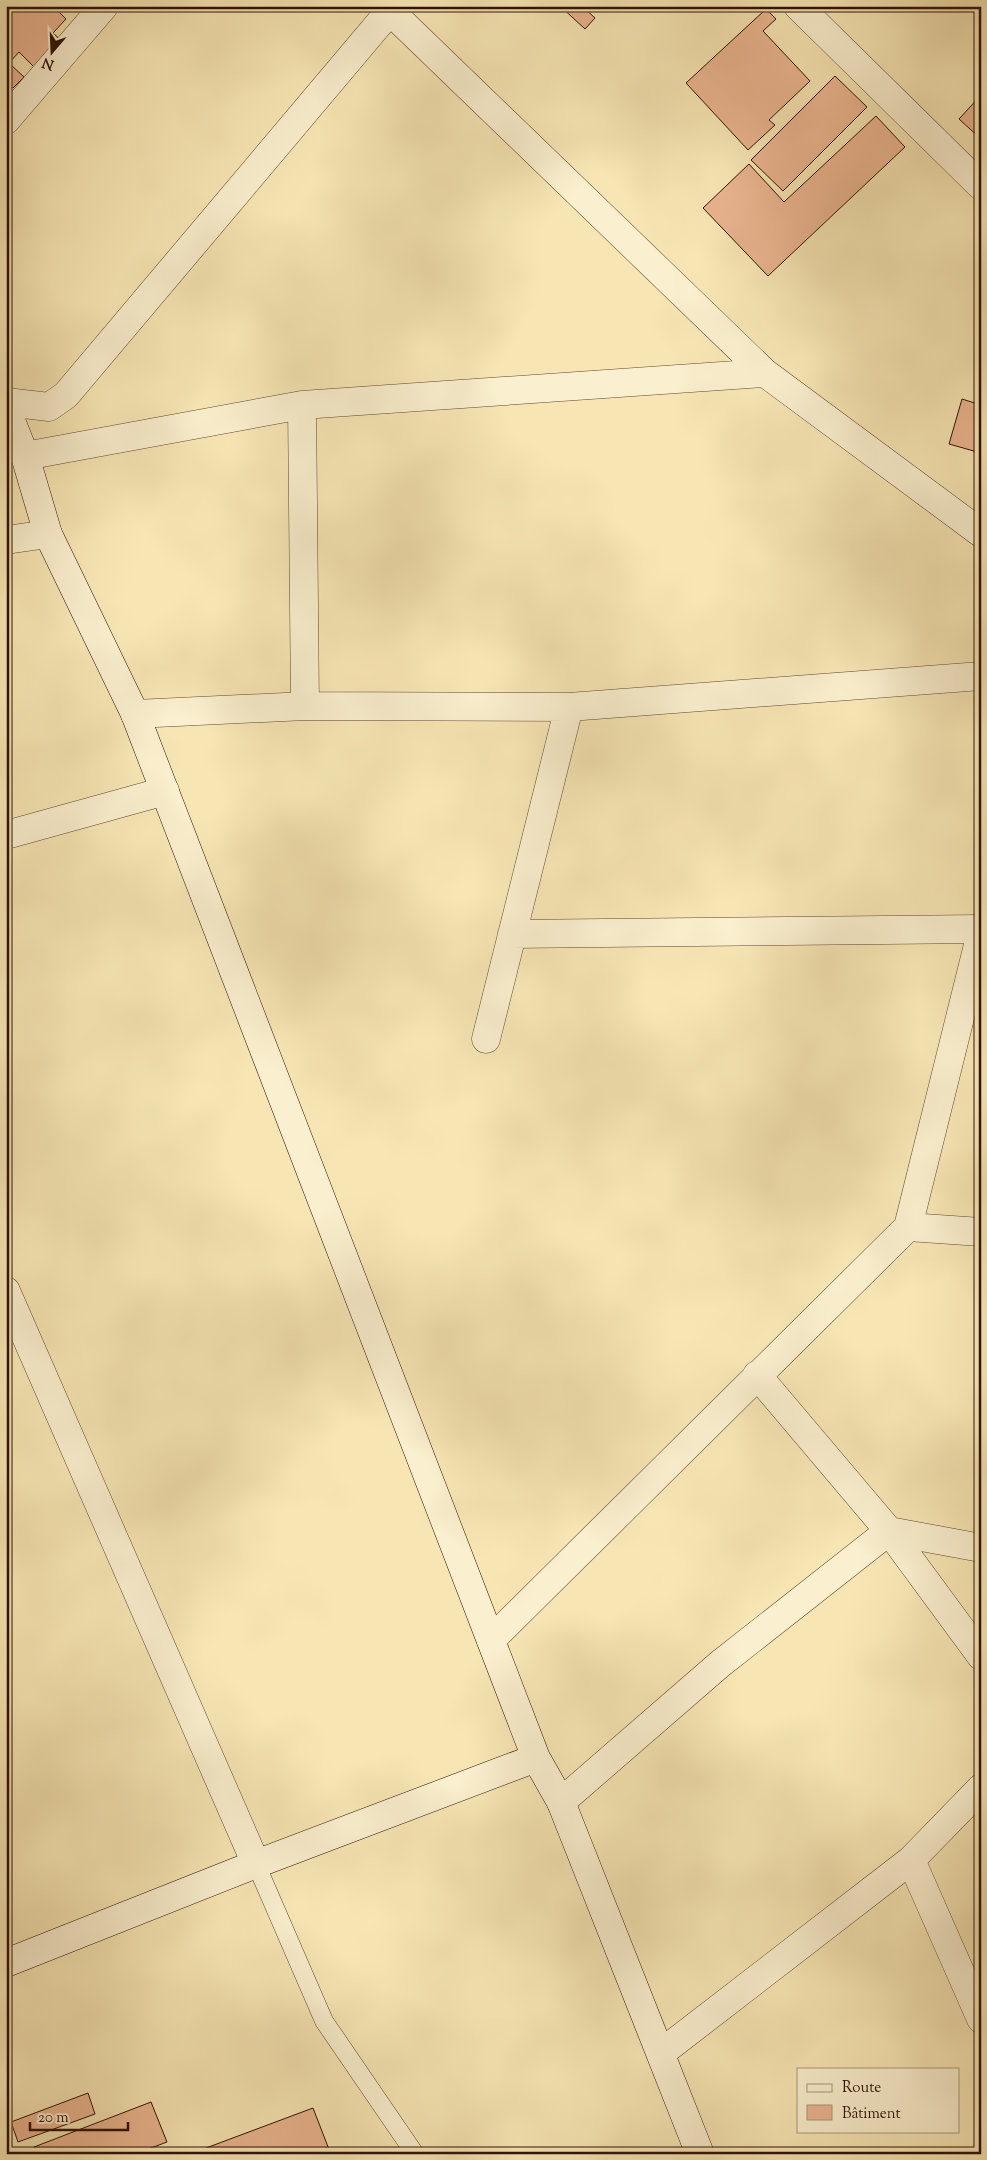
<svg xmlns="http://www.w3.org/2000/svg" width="987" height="2160" font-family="'Sorts Mill Goudy',serif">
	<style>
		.building { fill: #eab590; stroke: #2e1204 }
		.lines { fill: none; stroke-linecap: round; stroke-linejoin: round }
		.service-casing { stroke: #604730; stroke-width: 19 }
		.minor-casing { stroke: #604730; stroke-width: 29 }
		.secondary-casing { stroke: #2e1204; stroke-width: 29 }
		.service { stroke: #faefce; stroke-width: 18 }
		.minor { stroke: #faefce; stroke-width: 28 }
		.secondary { stroke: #faefce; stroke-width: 28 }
	</style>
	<rect width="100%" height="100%" fill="#f7e6b4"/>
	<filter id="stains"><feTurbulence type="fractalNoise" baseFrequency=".004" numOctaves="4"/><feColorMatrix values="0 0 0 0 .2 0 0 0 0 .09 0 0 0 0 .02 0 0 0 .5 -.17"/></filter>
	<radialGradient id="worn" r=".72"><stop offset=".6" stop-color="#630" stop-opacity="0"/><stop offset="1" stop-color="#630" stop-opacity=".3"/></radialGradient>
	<!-- building -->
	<path class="building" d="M6,6H53L66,19L53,33L64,43L37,70L19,52L9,63L24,77L13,88L6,81Z
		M560,6H582L595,18L585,29Z
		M766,9L776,19L763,31L810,81L769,120L775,125L748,150L686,83Z
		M835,76L867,107L783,191L751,160Z
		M981,95V139L959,119Z
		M876,116L905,147L768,276L703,208L749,164L784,202Z
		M962,399L981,405V453L949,444Z
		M88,2093L95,2114L18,2142L11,2122Z
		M151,2102L167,2142L135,2154H37L34,2147Z
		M313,2108L330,2152L326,2154H190Z"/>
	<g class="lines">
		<defs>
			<path id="service" d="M256,1864L324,2021L415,2154"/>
			<path id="minor" d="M798,6L981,186
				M390,11L765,373L981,533
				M6,120L104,6
				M6,402L49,407L66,395L394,6
				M302,405L305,706
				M25,456L302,405L765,373
				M6,540L48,534
				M135,714L305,706L569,707L981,676
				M6,835L165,791
				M512,934L981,929
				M486,1039L569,707
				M908,1227L981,1232
				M6,1291L256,1864
				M757,1375L889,1531L981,1656
				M491,1640L908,1227L981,933
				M561,1802L720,1664L889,1531L981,1548
				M911,1860L981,2019
				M661,2053L911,1860L981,1788"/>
			<path id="secondary" d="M6,408L25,456L48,534L135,714L536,1758L561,1802L700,2154
				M6,1963L256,1864L536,1758"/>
		</defs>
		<!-- service casing -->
		<use href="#service" class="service-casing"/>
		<!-- minor casing -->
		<use href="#minor" class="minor-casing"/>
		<!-- secondary casing -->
		<use href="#secondary" class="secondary-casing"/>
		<!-- service -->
		<use href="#service" class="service"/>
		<!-- minor -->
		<use href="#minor" class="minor"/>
		<!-- secondary -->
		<use href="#secondary" class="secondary"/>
	</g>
	<!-- margin -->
	<rect width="987" height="2160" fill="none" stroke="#f7e6b4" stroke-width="25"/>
	<rect x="8" y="8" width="972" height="2145" fill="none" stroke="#2e1204" stroke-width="2.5"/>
	<rect x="12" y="12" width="962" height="2135" fill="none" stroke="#2e1204"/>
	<!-- legend -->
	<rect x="797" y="2068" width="162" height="65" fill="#faefce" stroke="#a8977d"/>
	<rect x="807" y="2084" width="25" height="8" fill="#faefce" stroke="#a8977d"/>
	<text x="842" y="2092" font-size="15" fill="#2e1204">Route</text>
	<rect x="807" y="2105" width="25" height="15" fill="#eab590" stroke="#a8977d"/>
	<text x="842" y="2118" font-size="15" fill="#2e1204">Bâtiment</text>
	<!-- north arrow -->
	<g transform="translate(52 52) rotate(199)" stroke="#faefce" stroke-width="4" paint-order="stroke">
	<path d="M0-4L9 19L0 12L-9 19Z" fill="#2e1204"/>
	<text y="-8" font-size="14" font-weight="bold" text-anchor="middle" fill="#2e1204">N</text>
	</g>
	<!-- scale -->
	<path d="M30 2122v8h98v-8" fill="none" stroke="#2e1204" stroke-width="2.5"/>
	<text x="38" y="2122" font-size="15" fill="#2e1204" stroke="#faefce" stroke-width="4" paint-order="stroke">20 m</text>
	<rect width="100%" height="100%" filter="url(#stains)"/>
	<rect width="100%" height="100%" fill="url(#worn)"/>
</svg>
